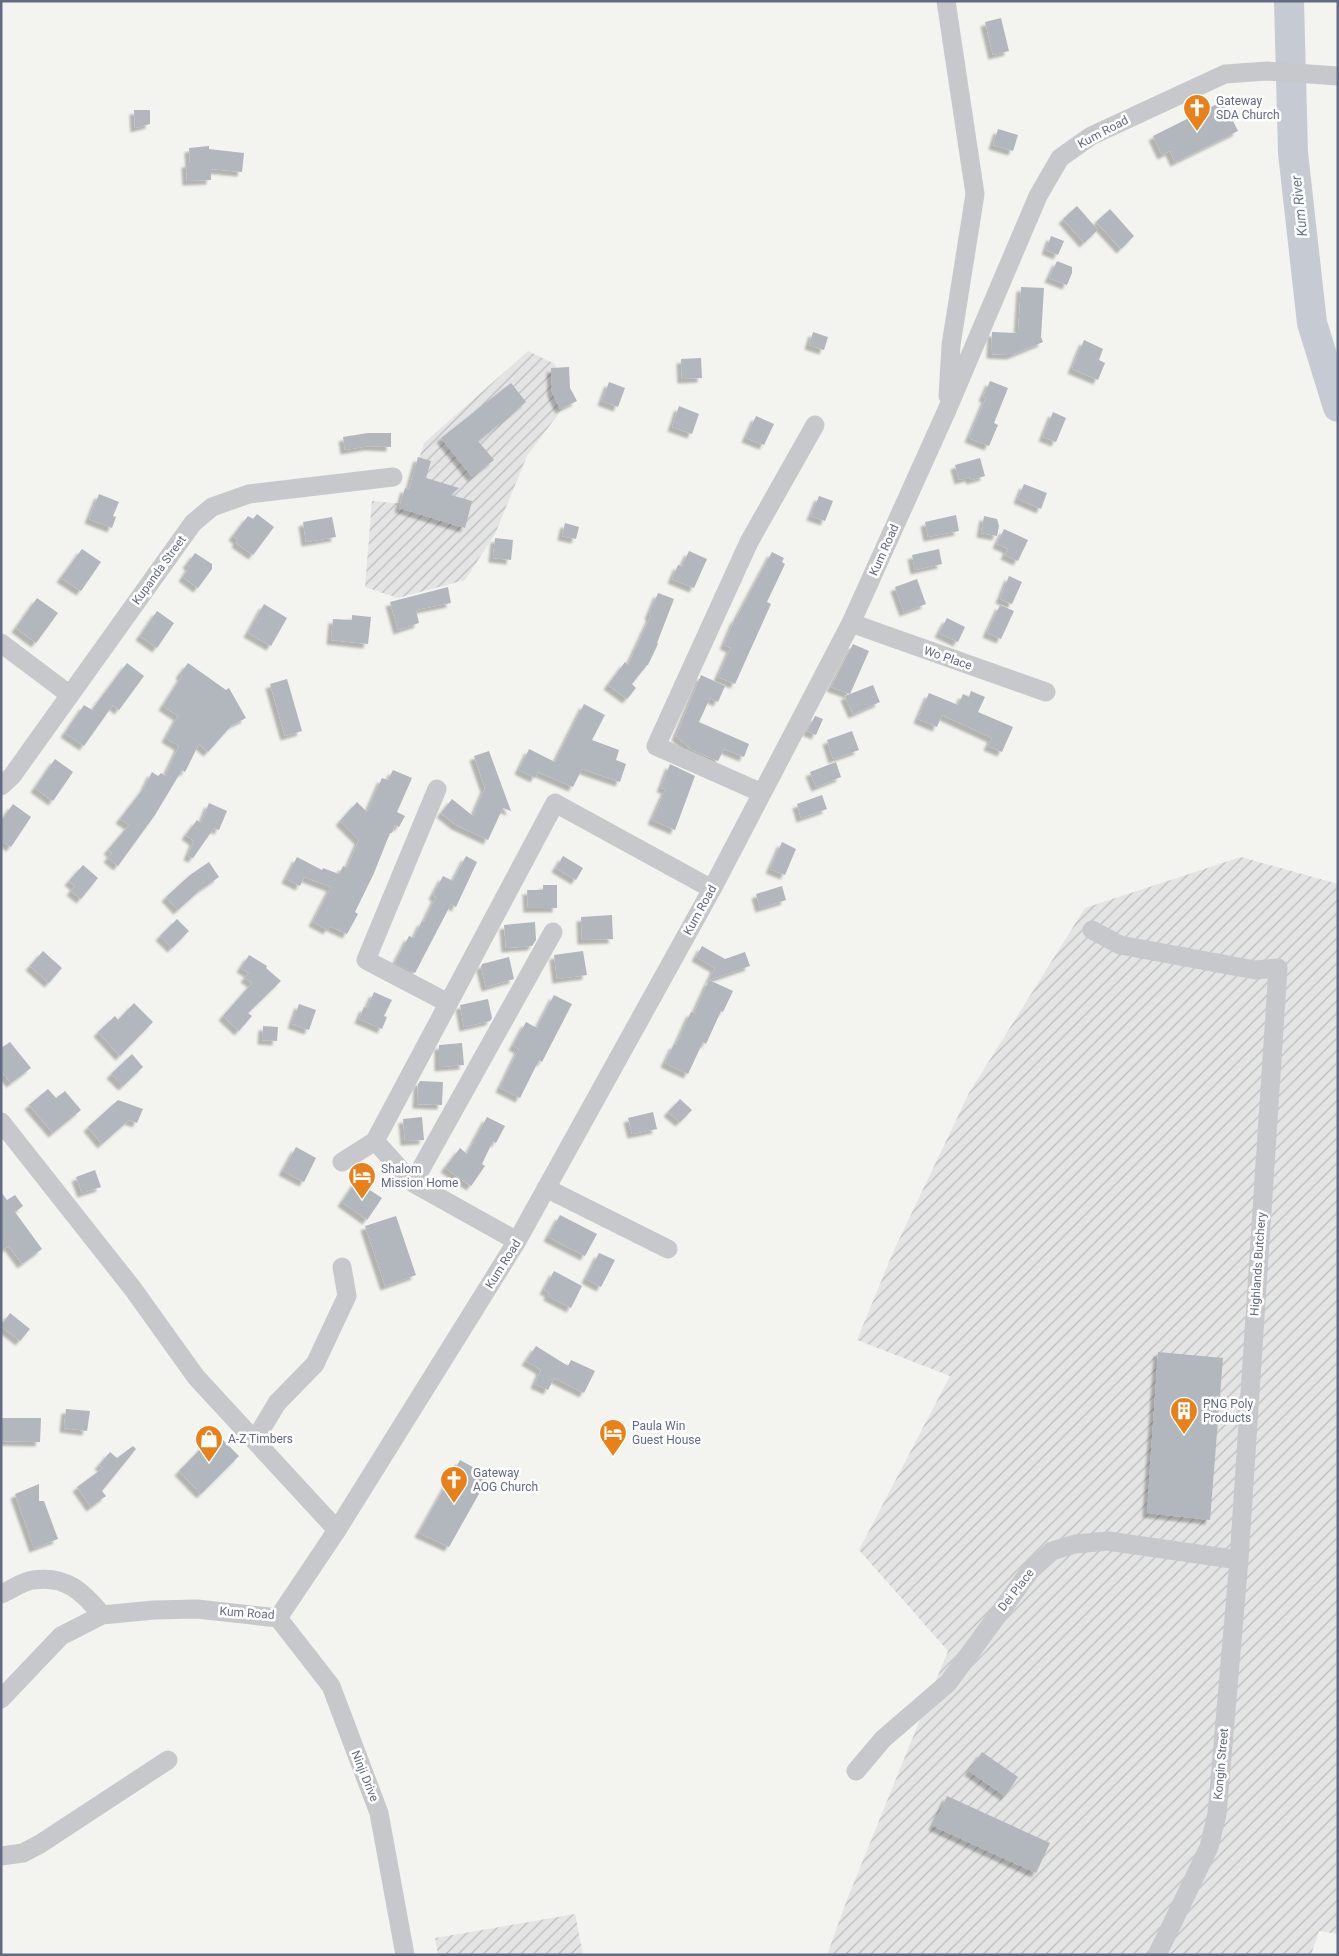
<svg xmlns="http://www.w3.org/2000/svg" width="1339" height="1956" font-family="Roboto,sans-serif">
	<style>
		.industrial { fill: url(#industrial-furrows) }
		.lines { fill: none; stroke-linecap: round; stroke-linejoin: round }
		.river { stroke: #c6cbd3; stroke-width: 30 }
		.building { fill: #b2b6bd; filter: url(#shadow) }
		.minor { stroke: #c6c8cc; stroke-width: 19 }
		.labels { text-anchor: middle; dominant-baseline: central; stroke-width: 5; stroke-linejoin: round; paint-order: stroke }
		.poi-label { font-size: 12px; fill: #626b82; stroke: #fff; text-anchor: start }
		.street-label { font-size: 12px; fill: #626b82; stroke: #fff }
		.water-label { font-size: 14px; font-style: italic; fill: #66788d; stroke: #fff }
	</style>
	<defs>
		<pattern id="industrial-furrows" width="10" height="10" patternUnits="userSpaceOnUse" patternTransform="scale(1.25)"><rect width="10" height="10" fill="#e3e4e3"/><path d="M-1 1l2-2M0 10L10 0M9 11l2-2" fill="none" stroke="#bbbdbd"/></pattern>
		<filter id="shadow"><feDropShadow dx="-4.5" dy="4.5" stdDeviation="1" flood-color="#0004"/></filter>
	</defs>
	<rect width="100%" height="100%" fill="#f3f4ef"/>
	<!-- industrial -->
	<path class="industrial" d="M528,351L555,364L568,401L527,456L495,534L465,580L398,598L365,587L372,501L405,504L424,443Z
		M1241,857L1338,884V1934L1319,1931L1311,1955H827L848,1897L948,1651L859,1550L950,1376L857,1340L894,1250L969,1093L1085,908Z
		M575,1914L583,1955H438L435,1938Z"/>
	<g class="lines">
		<!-- river -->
		<path class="river" d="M1289,1L1293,153L1312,323L1338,407"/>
	</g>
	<!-- building -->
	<path class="building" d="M1001,18L1009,51L993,55L985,22Z
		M1223,101L1238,131L1175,162L1170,151L1162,155L1153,136Z
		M134,110H150V124L135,128Z
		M998,129L1018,135L1013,151L993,145Z
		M209,146V149L244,153L242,172L211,169V180L187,181L186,163H190L189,148Z
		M1077,206L1098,230L1084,243L1063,219Z
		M1110,209L1134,236L1121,249L1096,222Z
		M1051,236L1064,241L1058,255L1046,250Z
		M1057,261L1072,267V273L1067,285L1049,278Z
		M1021,287L1044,288L1041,337L1043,342L1011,355L991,354L992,332L1018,333Z
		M813,332L828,337L824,350L809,345Z
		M1084,340L1103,349L1099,360L1105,363L1098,380L1072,369Z
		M701,358L702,378L682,379L681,359Z
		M569,367L570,388L577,401L560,409L552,392L551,368Z
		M990,381L1008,388L994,423L998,425L989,446L969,438L986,398L983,397Z
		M609,382L625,388L618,407L602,401Z
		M511,383L526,402L478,441L494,460L472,477L441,438Z
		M679,406L699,414L692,434L672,427Z
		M1053,412L1066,418L1056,442L1043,437Z
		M756,416L774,424L764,445L746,438Z
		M368,433H391V447L369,446L345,450L343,437Z
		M418,457L431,461L426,478L459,488L451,495L472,501L465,528L399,508L405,488L409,489Z
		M980,458L985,476L971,480L970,477L959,480L955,465Z
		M1024,484L1047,493L1041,509L1018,499Z
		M99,494L119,502L113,516L116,517L112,528L89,519Z
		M819,496L833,501L825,521L811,516Z
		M257,514L274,527L253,555L236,543L238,540L233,536L248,516L253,519Z
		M956,515L959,531L928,537L925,522Z
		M984,516L997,519L999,526L997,536L981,533Z
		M332,517L336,537L306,542L303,522Z
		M565,523L579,527L576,539L562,536Z
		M1004,529L1028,540L1018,561L1005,555L1008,549L997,544Z
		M495,538L513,540L511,560L493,558Z
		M82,549L101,562L81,591L61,578Z
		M939,549L942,564L915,570L912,555Z
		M689,551L707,559L694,588L672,579L678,565L682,566Z
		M772,552L784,558L782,562L785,564L767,602L771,604L735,684L718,677L731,648L724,645L735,619H736Z
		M195,553L212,564V569L198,588L183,577L190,566L187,564Z
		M1009,576L1022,582L1012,604L1000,599Z
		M917,579L926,604L904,612L895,587Z
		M448,587L451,603L416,610L419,623L398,630L390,602Z
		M658,593L674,599L657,643L658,644L648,665H647L632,684L636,688L627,699L608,685L625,662L628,665L651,616L649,615Z
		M37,598L58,613L36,643L16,628Z
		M264,604L287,618L271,646L248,633Z
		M1000,605L1014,611L1001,639L987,633Z
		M157,611L174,623L157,648L140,636Z
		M352,615L371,617L368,644L331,640L333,619L352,620Z
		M947,618L965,627L958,642L939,633Z
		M853,644L869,651L850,694L873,685L880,702L853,714L845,696L850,694L831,687Z
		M127,663L144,676L119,710L113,705L84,746L65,733L84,705L92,710Z
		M188,663L226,690L229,688L246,718L232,725L208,752L199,744L185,772L182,770L155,815L118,866L108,858L112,853L108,850L129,825L120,819L144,788L152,772L158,776L161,773L165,776L179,746L166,738L178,716L163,706L182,676L180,674Z
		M701,675L725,686L718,702L710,698L699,722L749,744L744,757L724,749L718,761L692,750L676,736Z
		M287,679L302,731L285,736L270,684Z
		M971,691L985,697L978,712L1013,727L1002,752L988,746L992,738L942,715L937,727L918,719L929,693L958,705L963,694L969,697Z
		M584,704L605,715L592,740L619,750L616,760L626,764L620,782L582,769L573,787L538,772L535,778L519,770L529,749L555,762Z
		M815,716L823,719L816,735L807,731Z
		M852,731L859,750L833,759L827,740Z
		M489,751L511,811L503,808L488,840L456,825L441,813L452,799L473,816L485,788L474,756Z
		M55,759L73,772L53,801L35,788Z
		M836,762L841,777L816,787L810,772Z
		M670,764L695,776L675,830L652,820L666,789L661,788Z
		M393,770L412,778L397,812L405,816L399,827L395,825L392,833H390L374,873L355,912L358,914L347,934L330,926L328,930L313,922L331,887L304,877L300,886L286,879L297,857L322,870L323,868L339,874L343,866L347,868L359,840L340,821L357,802L367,812L382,778L388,780Z
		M822,795L827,809L801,818L797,804Z
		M209,803L227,811L219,830L214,828L193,858L188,856L194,841L186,835L197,820L201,823Z
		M13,804L31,817L11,847L1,840V821Z
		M782,842L796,849L785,875L770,869Z
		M466,856L477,862L456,907L451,904L415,973L395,963L409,936L414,938L422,921L424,922L436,897L433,895L443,876L453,881Z
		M563,856L583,868L576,880L556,868Z
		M209,862L219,877L200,890L178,910L166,897L190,875Z
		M83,865L98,878L81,899L71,891L75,886L69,881Z
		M543,885H557V908H528L527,890H543Z
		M782,886L786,900L760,908L756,894Z
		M612,915L613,939L582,940L581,917Z
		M177,919L189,931L172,948L160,936Z
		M535,922L536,940L532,946L506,948L504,925Z
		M702,946L725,959L745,952L750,966L709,980L715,968L696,957Z
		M43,951L62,968L49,983L30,966Z
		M583,951L587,975L557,979L554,955Z
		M249,955L267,966L266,968L281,981L248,1013L252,1016L239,1031L223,1016L252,983L245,978L249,973L241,968Z
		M509,957L514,979L486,987L481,967L482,964Z
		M709,980L733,991L723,1012L721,1011L706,1044L703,1042L688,1074L665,1063L674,1044L676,1045L691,1012L694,1013Z
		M374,992L392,1000L384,1016L387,1017L382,1029L359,1019L364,1007L367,1008Z
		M554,995L572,1004L542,1062L539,1060L520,1098L500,1088L519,1049L513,1046L526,1022L537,1028Z
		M488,999L492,1018L490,1021L464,1027L460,1005Z
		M134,1003L153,1022L120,1056L98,1032L115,1016L118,1020Z
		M299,1004L316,1010L309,1030L292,1024Z
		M263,1026L278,1027L277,1041L262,1040Z
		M10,1042L31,1068L11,1083L1,1071V1048Z
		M462,1043L464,1065L439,1067V1045Z
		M132,1054L143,1067L123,1086L111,1074Z
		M420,1081L443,1082L442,1105L417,1104L418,1084Z
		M48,1089L56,1098L65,1091L81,1110L53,1133L29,1105Z
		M680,1099L692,1110L680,1122L668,1112Z
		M118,1100L143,1109L137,1123L129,1120L102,1144L88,1127Z
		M653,1112L657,1129L632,1134L628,1118Z
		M422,1117L424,1140L405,1141L403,1119Z
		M487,1117L505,1126L496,1143L493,1141L482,1164L485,1166L471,1186L445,1168L460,1148L467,1154Z
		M296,1147L316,1158L304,1182L283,1171Z
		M95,1170L101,1187L82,1193L76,1177Z
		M356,1181L382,1198L367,1220L342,1202Z
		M1,1192L7,1200L15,1195L23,1206L15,1212L42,1249L22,1264L9,1246L1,1251Z
		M560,1215L597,1234L585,1256L548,1237Z
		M396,1216L416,1275L385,1286L365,1226Z
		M599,1253L615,1260L601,1287L586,1279Z
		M554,1271L582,1286L571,1308L548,1296L549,1292L544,1290Z
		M10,1313L30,1329L20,1341L1,1326Z
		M536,1346L568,1366L571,1360L595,1371L584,1393L554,1378L548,1390L535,1384L541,1370L526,1361Z
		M1158,1352L1223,1358L1210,1520L1147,1513Z
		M66,1409L90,1411L87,1431L64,1428Z
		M1,1418H41L40,1442L1,1441Z
		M216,1433L239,1456L201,1494L179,1471Z
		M133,1446L136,1449L102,1491L106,1496L91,1507L77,1487L103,1468L99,1465L110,1452L117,1458Z
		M460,1460L489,1476L449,1547L419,1533Z
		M39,1484V1501H44L58,1539L34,1548L15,1494Z
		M982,1752L1018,1777L1005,1796L969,1771Z
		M947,1796L1050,1843L1036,1873L933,1826Z"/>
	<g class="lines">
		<!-- minor -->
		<path class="minor" d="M946,1L975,194L951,345L948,396
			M851,623L1046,692
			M1,643L70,695
			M1,786L12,776L193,523L212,507L249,494L393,477
			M437,789L366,960L448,1003
			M762,793L656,746L749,542L815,425
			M1092,930L1120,945L1255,970L1278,968L1239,1560L1217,1814L1209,1847L1157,1955
			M1,1122L133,1289L196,1377L337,1530
			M342,1162L375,1141
			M413,1183L553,932
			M546,1188L668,1249
			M517,1241L413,1183L375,1141L555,803L712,889
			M255,1440L277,1403L315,1364L347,1296L342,1267
			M1,1594C11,1590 23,1581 33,1580C66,1575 83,1592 102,1615
			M278,1618L331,1686L379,1813L405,1955
			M1,1699L61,1636L102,1615L154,1610L197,1609L278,1618L337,1530L517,1241L712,889L851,623L947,410L1038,196L1060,158L1091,136L1225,74L1267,71L1338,76
			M856,1771L883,1739L948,1683L1030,1571L1052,1551L1075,1544L1108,1541L1239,1560
			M1,1856L23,1853L40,1844L168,1760"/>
	</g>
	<!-- icons -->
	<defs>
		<symbol id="church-pin" viewBox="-11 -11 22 30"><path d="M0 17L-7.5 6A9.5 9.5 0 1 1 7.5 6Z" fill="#e9811b" stroke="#fff"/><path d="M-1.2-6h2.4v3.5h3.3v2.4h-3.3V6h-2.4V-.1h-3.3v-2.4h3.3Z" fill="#fff"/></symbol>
		<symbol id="hotel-pin" viewBox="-11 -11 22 30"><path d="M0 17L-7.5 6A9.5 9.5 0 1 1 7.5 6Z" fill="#e9811b" stroke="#fff"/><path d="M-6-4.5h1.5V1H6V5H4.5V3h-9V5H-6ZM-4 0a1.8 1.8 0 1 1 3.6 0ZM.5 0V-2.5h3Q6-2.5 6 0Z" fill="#fff"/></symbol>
		<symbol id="building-pin" viewBox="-11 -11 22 30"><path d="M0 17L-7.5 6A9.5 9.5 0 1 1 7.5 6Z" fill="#e9811b" stroke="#fff"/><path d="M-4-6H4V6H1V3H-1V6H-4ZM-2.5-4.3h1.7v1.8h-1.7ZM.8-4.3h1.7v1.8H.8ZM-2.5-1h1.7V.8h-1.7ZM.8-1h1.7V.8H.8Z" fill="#fff"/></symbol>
		<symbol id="shop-pin" viewBox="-11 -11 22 30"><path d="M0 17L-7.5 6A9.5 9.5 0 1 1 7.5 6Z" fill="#e9811b" stroke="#fff"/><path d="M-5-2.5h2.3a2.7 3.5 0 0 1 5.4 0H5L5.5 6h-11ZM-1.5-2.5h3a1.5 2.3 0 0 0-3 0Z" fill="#fff"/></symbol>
	</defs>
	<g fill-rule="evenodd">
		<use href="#church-pin" x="1181" y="92" width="32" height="43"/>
		<use href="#hotel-pin" x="346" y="1160" width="32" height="43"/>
		<use href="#building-pin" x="1168" y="1395" width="32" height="43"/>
		<use href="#hotel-pin" x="597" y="1417" width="32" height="43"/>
		<use href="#shop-pin" x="193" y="1423" width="32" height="43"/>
		<use href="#church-pin" x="438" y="1464" width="32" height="43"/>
	</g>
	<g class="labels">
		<!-- poi labels -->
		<g class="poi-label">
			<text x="1216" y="101">Gateway<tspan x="1216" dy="14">SDA Church</tspan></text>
			<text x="381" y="1169">Shalom<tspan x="381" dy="14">Mission Home</tspan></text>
			<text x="1203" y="1404">PNG Poly<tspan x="1203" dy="14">Products</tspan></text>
			<text x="632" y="1426">Paula Win<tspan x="632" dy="14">Guest House</tspan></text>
			<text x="228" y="1439">A-Z Timbers</text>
			<text x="473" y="1473">Gateway<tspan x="473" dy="14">AOG Church</tspan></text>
		</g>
		<!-- street labels -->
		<g class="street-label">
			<text transform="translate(1103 132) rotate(-28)">Kum Road</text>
			<text transform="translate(884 550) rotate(-66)">Kum Road</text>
			<text transform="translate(159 570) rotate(-54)">Kupanda Street</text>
			<text transform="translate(948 658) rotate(19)">Wo Place</text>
			<text transform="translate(700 910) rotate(-61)">Kum Road</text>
			<text transform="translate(503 1264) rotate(-58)">Kum Road</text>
			<text transform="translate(1258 1264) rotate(-86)">Highlands Butchery</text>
			<text transform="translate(1016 1590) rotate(-52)">Dei Place</text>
			<text transform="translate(247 1613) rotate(4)">Kum Road</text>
			<text transform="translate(1221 1764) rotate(-85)">Kongin Street</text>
			<text transform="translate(365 1776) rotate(68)">Ninji Drive</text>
		</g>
		<!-- water labels -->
		<g class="water-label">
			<text transform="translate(1299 206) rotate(-96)">Kum River</text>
		</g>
	</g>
	<!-- border -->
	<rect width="1339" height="1956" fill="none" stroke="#626b82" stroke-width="5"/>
</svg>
